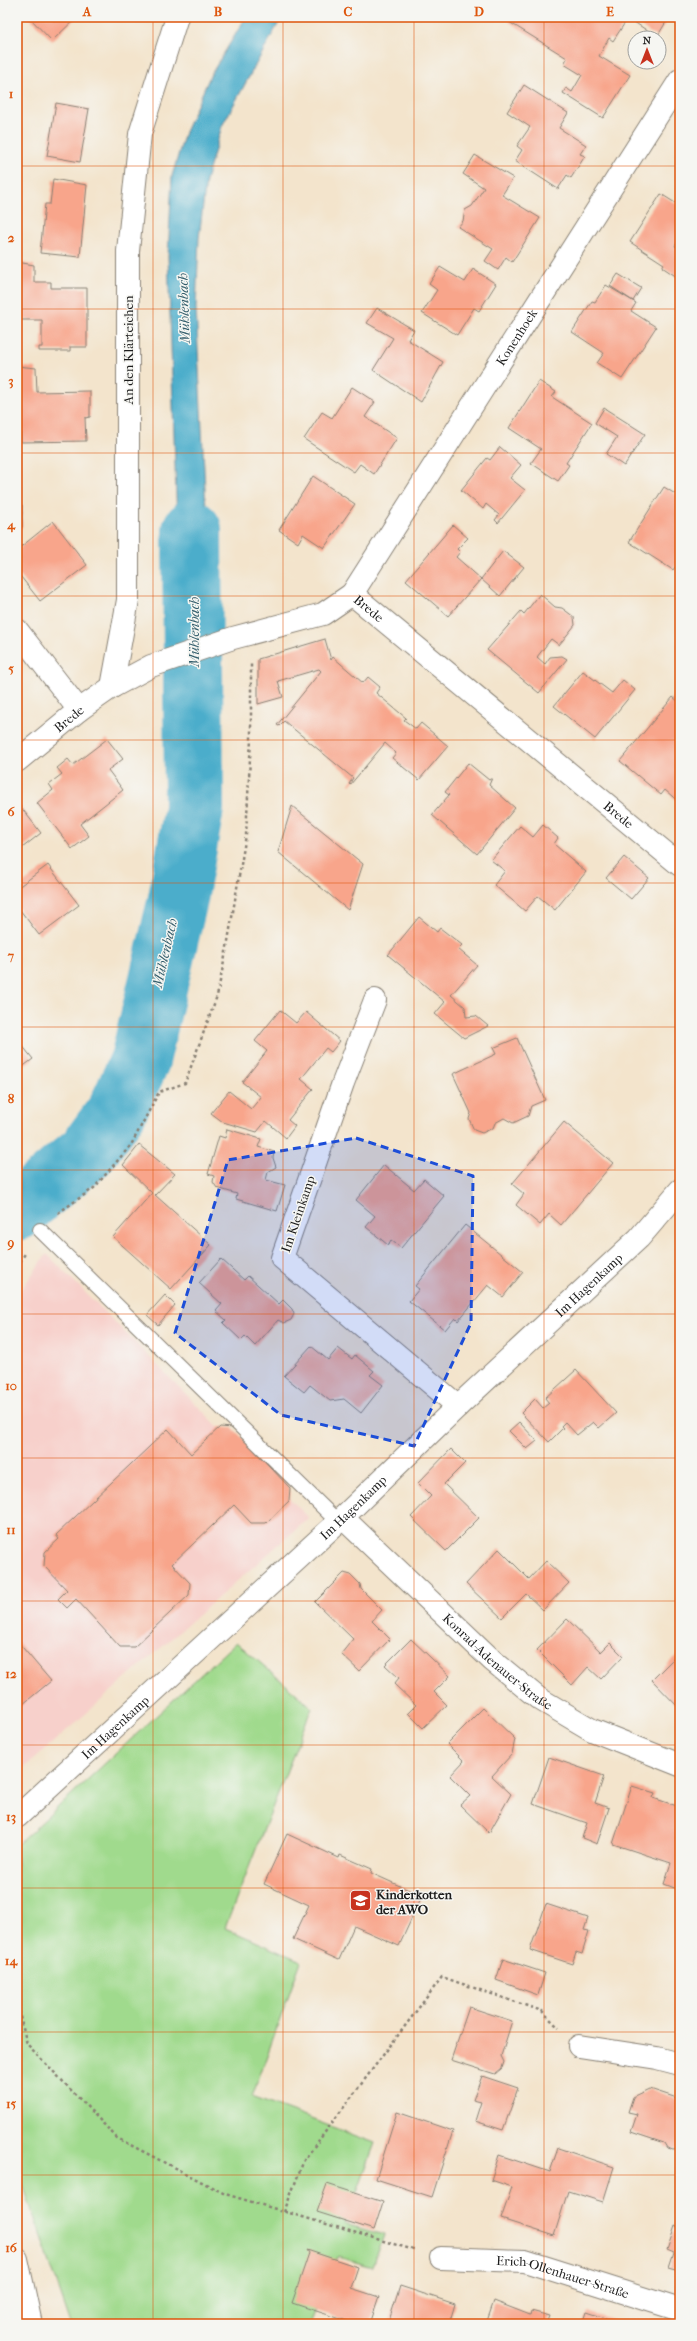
<svg xmlns="http://www.w3.org/2000/svg" width="697" height="2341" font-family="'IM FELL French Canon',serif">
	<style>
		.built { fill: #f7d0cb }
		.green { fill: #a0da8d; stroke: #5e7b54 }
		.water { fill: #4cadcb; stroke: #346474 }
		.lines { fill: none; stroke-linecap: round; stroke-linejoin: round }
		.river { stroke: #4cadcb; stroke-width: 60 }
		.building { fill: #f8a58b }
		.service-casing { stroke: #888074; stroke-width: 16 }
		.minor-casing { stroke: #888074; stroke-width: 24 }
		.primary-casing { stroke: #888074; stroke-width: 24 }
		.path { stroke: #888074; stroke-width: 2.5; stroke-dasharray: 3 3; stroke-linecap: butt }
		.service { stroke: #fff; stroke-width: 14 }
		.minor { stroke: #fff; stroke-width: 22 }
		.primary { stroke: #fff; stroke-width: 22 }
		.marked { fill: #1d4ed8; fill-opacity: 0.2; stroke: #1d4ed8; stroke-width: 3; stroke-dasharray: 8 5; stroke-linejoin: round }
		.grid { fill: none; stroke: #de560d; stroke-width: 1; stroke-opacity: 0.55 }
		.labels { text-anchor: middle; dominant-baseline: central; stroke-width: 3; stroke-linejoin: round; paint-order: stroke }
		.street-label { font-size: 13px; fill: #1c1c1c; stroke: #f6f6f2 }
		.poi-label { font-size: 13px; font-weight: bold; fill: #1c1c1c; stroke: #f6f6f2; text-anchor: start }
		.water-label { font-size: 14px; font-style: italic; fill: #325d6b; stroke: #f6f6f2 }
		.neatline { fill: none; stroke: #de560d; stroke-width: 1.5 }
		.grid-label { font-size: 13px; text-anchor: middle; font-weight: bold; fill: #de560d }
	</style>
	<rect width="100%" height="100%" fill="#f6f6f2"/>
	<filter id="ink" filterUnits="userSpaceOnUse"><feTurbulence type="fractalNoise" baseFrequency=".025" numOctaves="2"/><feDisplacementMap in="SourceGraphic" scale="8" xChannelSelector="R" yChannelSelector="G"/><feConvolveMatrix kernelMatrix="1 2 1 2 8 2 1 2 1" color-interpolation-filters="sRGB"/></filter>
	<filter id="wash" filterUnits="userSpaceOnUse"><feTurbulence type="fractalNoise" baseFrequency=".012" numOctaves="4" result="noise"/><feDisplacementMap in="SourceGraphic" scale="16" xChannelSelector="R" yChannelSelector="G"/><feGaussianBlur stdDeviation="0.9" result="paint"/><feColorMatrix in="noise" values="0 0 0 0 0 0 0 0 0 0 0 0 0 0 0 0 0 1.4 0 .05"/><feComposite in="paint" operator="in"/></filter>
	<g filter="url(#wash)">
		<rect width="100%" height="100%" fill="#f3e4cc"/>
		<!-- built -->
		<path class="built" d="M47,1254L309,1518L17,1774V1295Z"/>
		<!-- green -->
		<path class="green" d="M236,1642L312,1707L225,1928L301,1961L252,2097L375,2143L345,2224L384,2235L373,2267L338,2257L310,2324H71L17,2167V1845Z"/>
		<!-- water -->
		<path class="water" d="M246,17H282L222,126L206,180L199,238L196,308L211,610L180,616L168,256L172,176L185,132L210,76Z"/>
		<g class="lines">
			<!-- river -->
			<path class="river" d="M17,1211L87,1152L117,1111L140,1060L178,899L194,808L192,530"/>
		</g>
		<g id="blocks">
			<!-- building -->
			<path class="building" d="M29,17H77L52,41Z
				M512,17H669L657,37L628,18L613,41L609,38L599,56L630,75L603,118L563,93L566,88L572,92L582,75L564,64L567,58L509,22Z
				M524,85L568,113L559,128L586,145L580,154L585,156L571,178L567,175L558,189L515,161L522,150L517,146L530,127L507,112Z
				M56,103L89,109L80,162L47,156Z
				M475,155L513,178L502,195L540,218L512,262L506,257L498,270L485,261L493,249L458,227L463,221L465,210L472,206L484,188L463,174Z
				M53,179L87,185L80,257L40,253L45,204H50Z
				M661,194L680,206V238L675,246L680,250V279L662,267L664,264L630,242Z
				M17,262L34,265V282H51V288H87V347H70V351H39V347H42V320H17Z
				M440,267L465,282L473,269L496,284L479,311L474,308L457,335L422,313L437,290L429,284Z
				M618,274L641,288L633,301L610,286Z
				M606,285L636,303L631,311L656,327L622,379L597,363L604,353L572,332L592,301L595,302Z
				M377,308L414,330L408,340L443,362L421,402L373,370L393,338L367,323Z
				M17,366L36,368L37,392L90,391V417L85,418L86,441L21,442Z
				M539,381L556,392L552,397L592,423L566,463L569,465L558,481L531,463L541,449L509,428Z
				M352,387L375,402L365,417L397,438L374,474L360,464L354,472L304,439L322,412L332,418Z
				M604,408L645,434L624,466L606,454L617,437L595,423Z
				M500,447L521,465L510,478L525,490L498,523L495,520L499,515L486,504L483,509L461,490L487,458L490,460Z
				M313,476L355,504L324,548L303,534L298,543L279,530Z
				M664,487L680,497V551L678,554L680,560L673,570L629,542Z
				M22,505V527L17,531V508Z
				M53,521L87,565L40,601L17,572V550Z
				M453,525L468,538L457,549L460,552L456,557L481,579L448,616L406,580Z
				M503,551L524,567L500,596L481,579Z
				M540,594L555,607L562,608L574,617L575,625L559,645L551,639L537,657L545,664L550,657L562,656L567,659L539,693L487,650L521,611L524,614Z
				M325,639L331,660L333,657L363,683L368,677L380,687L376,693L406,718L404,720L416,729L421,723L448,746L419,780L392,758L396,753L385,743L350,785L349,784L353,778L284,721L279,726L277,725L321,671L319,669L278,681L283,697L258,704V659Z
				M583,671L612,693L623,680L635,690L595,739L554,706Z
				M673,697L680,703V803L665,790L661,795L620,761Z
				M107,739L123,759L108,770L123,790L80,824L89,836L72,849L37,803L53,790L49,784L62,774L57,768L68,759L73,765Z
				M468,763L489,780L492,778L489,785L515,808L477,854L432,815L449,795L445,792Z
				M20,806L41,833L17,852V808Z
				M292,806L363,864L348,910L278,852Z
				M543,825L558,838L554,844L586,872L555,910L538,896L525,911L494,885L505,871L491,860L520,826L533,837Z
				M624,857L649,878L631,899L606,878Z
				M48,865L79,905L39,935L17,906V888Z
				M419,917L437,932L440,928L462,945L458,949L477,965L451,995L465,1007L466,1017L476,1016L488,1026L464,1038L435,1014L445,1002L388,955Z
				M280,1010L296,1023L306,1012L340,1041L331,1052L326,1048L301,1079L313,1089L288,1120L295,1126L286,1138L266,1121L257,1132L223,1122L211,1113L229,1091L251,1109L261,1097L242,1082L267,1051L255,1041Z
				M517,1038L545,1100L531,1106L528,1116L513,1123L504,1118L495,1123L493,1128L482,1133L474,1130L469,1119L471,1113L453,1074L496,1054L493,1048Z
				M17,1039L33,1059L21,1068L17,1063Z
				M564,1122L613,1163L561,1225L549,1214L540,1225L516,1205L524,1194L512,1184Z
				M227,1129L261,1139L258,1147L274,1152L273,1158L276,1167L268,1172L266,1180L285,1185L277,1211L236,1199L237,1194L217,1188L213,1182L214,1176L208,1174L219,1136L225,1138Z
				M139,1145L175,1174L155,1195L211,1245L171,1289L113,1237L152,1193L123,1165Z
				M384,1165L414,1190L424,1179L444,1196L401,1248L391,1240L388,1245L366,1227L375,1216L356,1200Z
				M465,1225L523,1272L503,1297L488,1285L458,1321L455,1318L445,1330L409,1301L419,1289L415,1286Z
				M221,1259L244,1280L248,1276L279,1304L283,1300L292,1309L294,1314L291,1320L284,1323L278,1320L255,1346L245,1336L241,1340L223,1323L226,1320L216,1311L222,1304L199,1283Z
				M165,1295L175,1305L158,1325L147,1315Z
				M311,1346L328,1360L338,1348L352,1359L355,1355L374,1371L370,1375L383,1385L361,1413L344,1399L330,1401L310,1385L304,1392L284,1376Z
				M576,1370L616,1413L599,1428L593,1422L577,1435L565,1422L561,1426L563,1428L549,1442L521,1413L535,1399L543,1408L549,1403L545,1398Z
				M519,1422L537,1441L527,1449L509,1431Z
				M220,1427L233,1428L290,1488L289,1501L266,1523H251L234,1505L172,1564L190,1583L189,1595L134,1647H120L76,1599L67,1608L58,1599L67,1590L44,1566L45,1552L59,1539L56,1535L168,1429L191,1454Z
				M451,1449L465,1463L444,1484L479,1518L446,1551L411,1517L431,1496L418,1483Z
				M499,1549L529,1579L546,1561L569,1583L543,1610L526,1594L502,1618L466,1584Z
				M344,1573L351,1575L360,1584L361,1589L382,1610L372,1621L390,1639L359,1671L341,1654L353,1639L315,1602Z
				M567,1619L601,1652L610,1643L623,1656L601,1679L588,1667L572,1685L537,1650Z
				M411,1639L450,1676L434,1692L447,1705L423,1728L408,1713L416,1705L394,1684L399,1678L385,1665Z
				M17,1641L51,1681L17,1709Z
				M680,1652V1709L652,1680Z
				M483,1708L515,1739L512,1754L492,1776L511,1794L489,1833L460,1805L470,1796L450,1776L464,1761L447,1744Z
				M549,1757L604,1776L595,1803L609,1808L597,1844L582,1838L587,1823L533,1804Z
				M632,1786L655,1793L653,1798L680,1807V1890L664,1884L671,1863L613,1844Z
				M287,1834L339,1858L340,1855L372,1869L371,1873L422,1896L399,1946L354,1926L339,1960L293,1939L309,1905L264,1884Z
				M546,1904L588,1918L584,1930L589,1931L582,1954L576,1952L572,1964L530,1950Z
				M503,1959L545,1973L538,1995L496,1980Z
				M469,2007L512,2021L501,2056L504,2062L502,2068L495,2074L451,2060Z
				M482,2076L518,2088L503,2130L475,2121L481,2102L473,2100Z
				M650,2089L680,2099V2149L673,2150L667,2148L664,2143L631,2132L637,2114L628,2112L633,2097Z
				M397,2112L453,2131L432,2197L376,2179Z
				M558,2148L614,2167L603,2202L568,2191L554,2236L501,2219L512,2187L491,2180L499,2155L550,2172Z
				M327,2184L383,2202L374,2230L317,2212Z
				M675,2226L680,2228V2271L669,2268L674,2253L667,2250Z
				M307,2250L358,2267L351,2288L379,2297L370,2324H356L292,2303L309,2253Z
				M400,2286L455,2304L449,2324H388Z
				M494,2301L530,2315L531,2311L550,2316L547,2324H486Z
				M587,2312L624,2324H583Z"/>
		</g>
	</g>
	<g filter="url(#ink)">
		<use href="#blocks" fill-opacity="0" stroke="#888074" stroke-width="1"/>
		<g class="lines">
			<defs>
				<path id="service" d="M40,1230L338,1522"/>
				<g id="minor">
					<path id="s1" d="M352,594L680,80"/>
					<path d="M17,630L79,710"/>
					<path d="M112,687L128,600V251L140,134L177,17"/>
					<path id="s2" d="M17,761L79,710L112,687L151,666L233,638L323,614L352,594L680,865"/>
					<path d="M375,1000L343,1083L282,1258L458,1406"/>
					<path id="s3" d="M343,1518L493,1661L538,1698L592,1730L680,1765"/>
					<path id="s4" d="M17,1817L338,1522L458,1406L639,1238L680,1190"/>
					<path d="M579,2046L657,2058L680,2064"/>
					<path id="s5" d="M441,2258L525,2261L680,2310"/>
				</g>
				<path id="primary" d="M17,2259L31,2324"/>
			</defs>
			<!-- service casing -->
			<use href="#service" class="service-casing"/>
			<!-- minor casing -->
			<use href="#minor" class="minor-casing"/>
			<!-- primary casing -->
			<use href="#primary" class="primary-casing"/>
			<!-- path -->
			<path class="path" d="M58,1213L94,1188L131,1145L159,1092L185,1083L217,996L227,947L246,835L251,739V663
				M17,1267L26,1252
				M17,2005L27,2044L117,2138L225,2194L414,2250
				M284,2212L304,2160L442,1977L542,2011L559,2028"/>
			<!-- service -->
			<use href="#service" class="service"/>
			<!-- minor -->
			<use href="#minor" class="minor"/>
			<!-- primary -->
			<use href="#primary" class="primary"/>
		</g>
	</g>
	<!-- marked area -->
	<path class="marked" d="M356,1138L473,1176L471,1323L414,1446L281,1415L175,1333L228,1160Z"/>
	<!-- grid -->
	<path class="grid" d="M153,17V2324M283,17V2324M414,17V2324M544,17V2324M17,166H680M17,309H680M17,453H680M17,596H680M17,740H680M17,883H680M17,1027H680M17,1170H680M17,1314H680M17,1458H680M17,1601H680M17,1745H680M17,1888H680M17,2032H680M17,2175H680"/>
	<!-- icons -->
	<defs>
		<symbol id="school-square" viewBox="-11 -11 22 22"><rect x="-9" y="-9" width="18" height="18" rx="4" fill="#c8321e" stroke="#f6f6f2"/><path d="M0-5L7-2L0 1L-7-2ZM-4 1L0 2.5L4 1V4Q0 6-4 4Z" fill="#fff"/></symbol>
	</defs>
	<g fill-rule="evenodd">
		<use href="#school-square" x="348" y="1888" width="25" height="25"/>
	</g>
	<g class="labels">
		<!-- street labels -->
		<g class="street-label">
			<text stroke="none"><textPath href="#s1" startOffset="305">Konenhoek</textPath></text>
			<text transform="translate(128 350) rotate(-90)">An den Klärteichen</text>
			<text stroke="none"><textPath href="#s2" startOffset="402">Brede</textPath></text>
			<text stroke="none"><textPath href="#s2" startOffset="67">Brede</textPath></text>
			<text stroke="none"><textPath href="#s2" startOffset="726">Brede</textPath></text>
			<text transform="translate(298 1214) rotate(-71)">Im Kleinkamp</text>
			<text stroke="none"><textPath href="#s4" startOffset="781">Im Hagenkamp</textPath></text>
			<text stroke="none"><textPath href="#s4" startOffset="457">Im Hagenkamp</textPath></text>
			<text stroke="none"><textPath href="#s3" startOffset="211">Konrad-Adenauer-Straße</textPath></text>
			<text stroke="none"><textPath href="#s4" startOffset="133">Im Hagenkamp</textPath></text>
			<text stroke="none"><textPath href="#s5" startOffset="124">Erich-Ollenhauer-Straße</textPath></text>
		</g>
		<!-- poi labels -->
		<g class="poi-label">
			<text x="376" y="1894">Kinderkotten<tspan x="376" dy="15">der AWO</tspan></text>
		</g>
		<!-- water labels -->
		<g class="water-label">
			<text transform="translate(184 308) rotate(-92)">Mühlenbach</text>
			<text transform="translate(194 632) rotate(-90)">Mühlenbach</text>
			<text transform="translate(165 953) rotate(-77)">Mühlenbach</text>
		</g>
	</g>
	<!-- margin -->
	<rect width="697" height="2341" fill="none" stroke="#f6f6f2" stroke-width="44"/>
	<!-- north arrow -->
	<g transform="translate(647 50)"><circle r="19" fill="#f6f6f2" stroke="#9f9f9c"/>
	<path d="M0-3L7 15L0 10L-7 15Z" fill="#c8321e"/>
	<text y="-6" font-size="11" font-weight="bold" text-anchor="middle" fill="#1c1c1c">N</text>
	</g>
	<rect x="22" y="22" width="653" height="2297" class="neatline"/>
	<g class="grid-label">
		<text x="87" y="16">A</text>
		<text x="218" y="16">B</text>
		<text x="348" y="16">C</text>
		<text x="479" y="16">D</text>
		<text x="610" y="16">E</text>
		<text x="11" y="98">1</text>
		<text x="11" y="242">2</text>
		<text x="11" y="385">3</text>
		<text x="11" y="529">4</text>
		<text x="11" y="673">5</text>
		<text x="11" y="816">6</text>
		<text x="11" y="960">7</text>
		<text x="11" y="1103">8</text>
		<text x="11" y="1247">9</text>
		<text x="11" y="1390">10</text>
		<text x="11" y="1534">11</text>
		<text x="11" y="1678">12</text>
		<text x="11" y="1821">13</text>
		<text x="11" y="1965">14</text>
		<text x="11" y="2108">15</text>
		<text x="11" y="2252">16</text>
	</g>
</svg>
